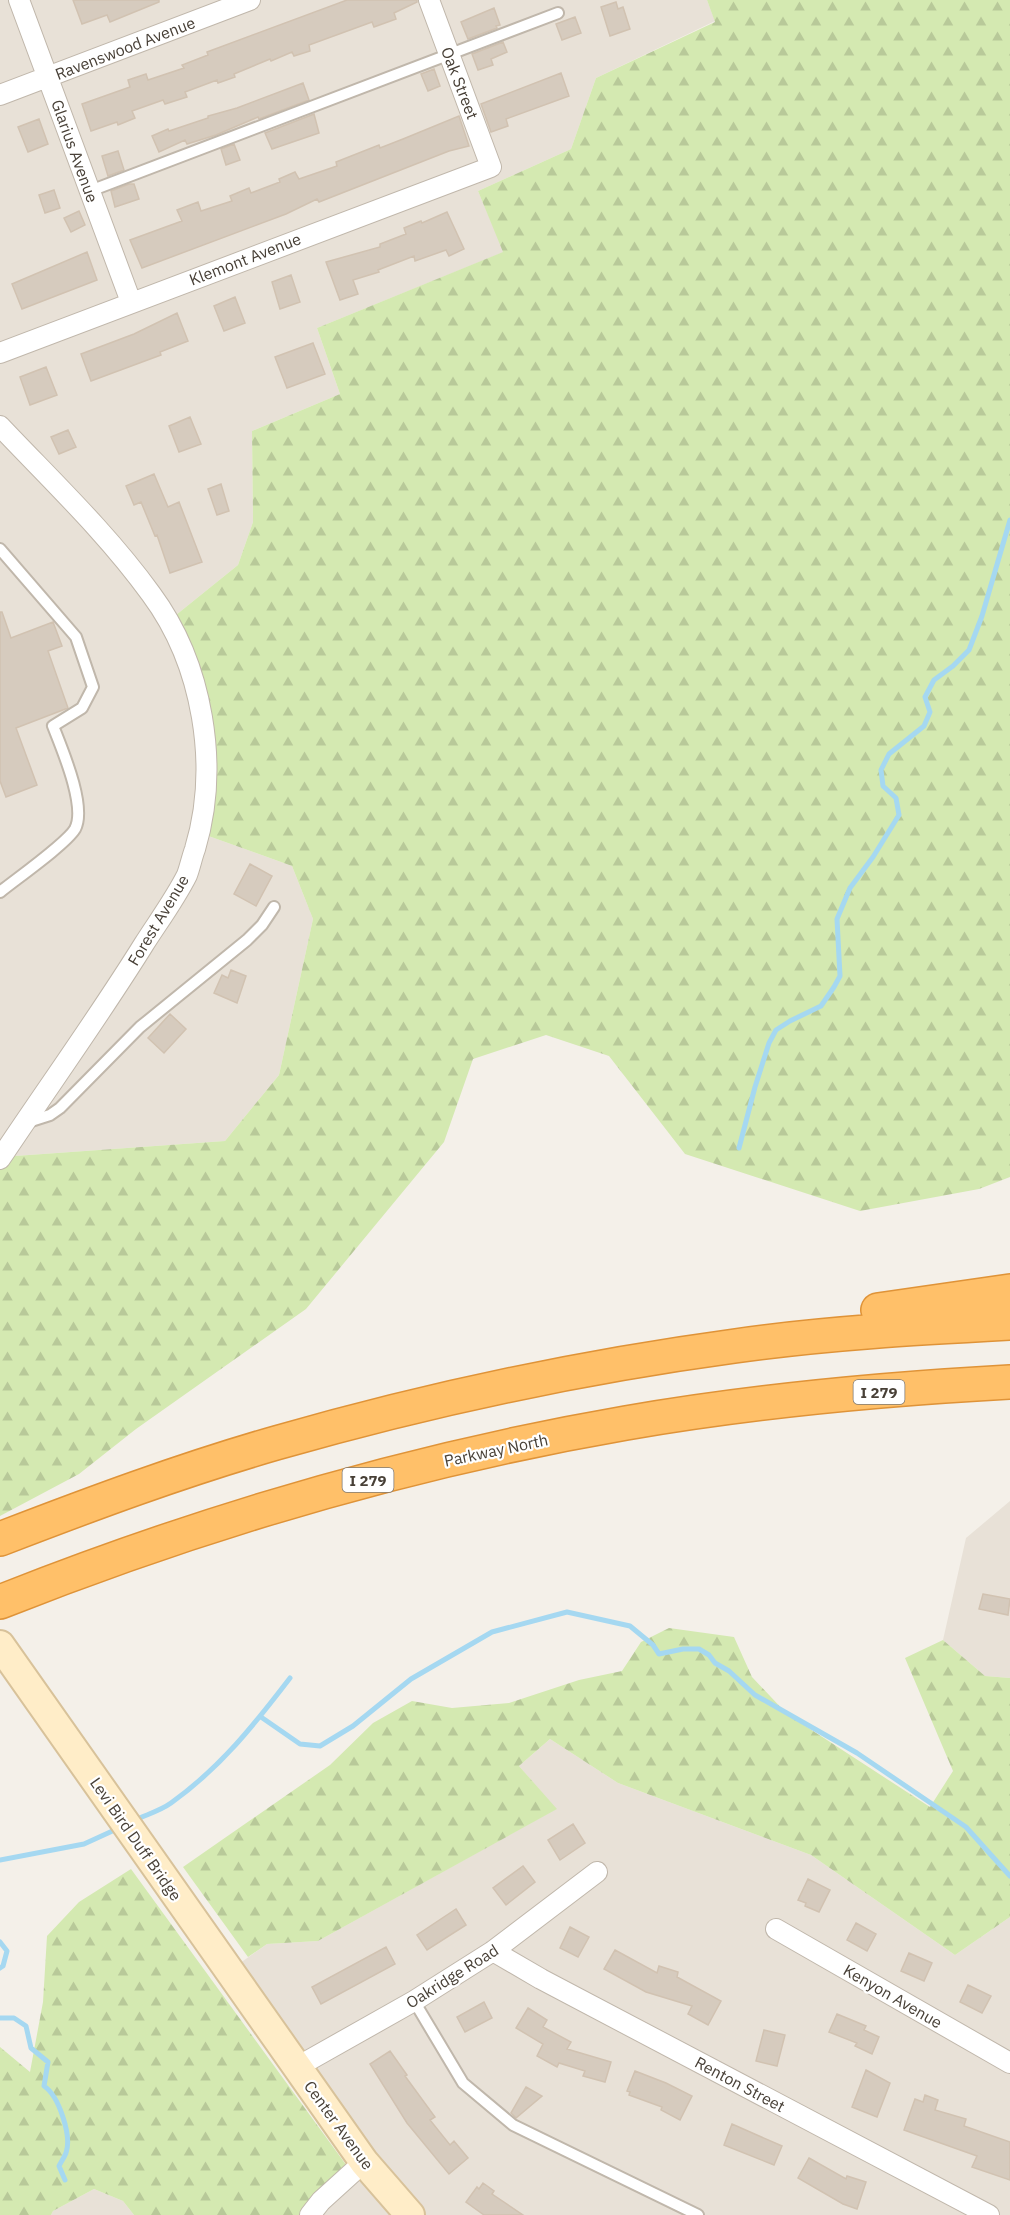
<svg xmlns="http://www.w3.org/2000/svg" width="1010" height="2215" font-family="'IBM Plex Sans',sans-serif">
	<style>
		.residential { fill: #e8e1d7 }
		.forest { fill: url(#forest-firs) }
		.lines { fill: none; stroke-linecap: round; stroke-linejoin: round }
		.stream { stroke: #a5d8f1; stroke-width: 5 }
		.building { fill: #d6cbbe; stroke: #d1c2b1; stroke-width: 1.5 }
		.lane-casing { stroke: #c0b7ab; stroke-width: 14 }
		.street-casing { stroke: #c0b7ab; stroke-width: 22 }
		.secondary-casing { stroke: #d8c29a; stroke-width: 32 }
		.highway-casing { stroke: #df9338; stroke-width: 36 }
		.lane { stroke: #fff; stroke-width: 10 }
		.street { stroke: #fff; stroke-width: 20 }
		.secondary { stroke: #ffedc8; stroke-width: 28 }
		.highway { stroke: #ffc069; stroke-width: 33 }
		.labels { text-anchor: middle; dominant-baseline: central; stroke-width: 4.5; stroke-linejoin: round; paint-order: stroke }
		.shield { fill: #fff; stroke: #7f7973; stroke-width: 1.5 }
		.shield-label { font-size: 15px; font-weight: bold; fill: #484037 }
		.street-label { font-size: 16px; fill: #484037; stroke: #fff }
	</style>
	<defs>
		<pattern id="forest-firs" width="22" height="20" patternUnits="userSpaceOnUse" patternTransform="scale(1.5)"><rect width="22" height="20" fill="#d4e9b1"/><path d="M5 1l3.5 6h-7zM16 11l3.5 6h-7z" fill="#b8c999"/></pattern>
	</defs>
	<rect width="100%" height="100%" fill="#f4f0e9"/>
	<!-- residential -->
	<path class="residential" d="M0,0H707L715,21L596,78L571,149L478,191L504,252L317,328L340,394L252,431L253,522L238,565L176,615L167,620L197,696L200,833L292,866L313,919L279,1075L225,1141L1,1157L0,1159Z
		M1010,1501V1678L985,1676L943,1640L966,1538Z
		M550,1739L618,1783L811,1855L955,1955L1010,1917V2215H310L364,2162L229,1971L267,1944L318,1941L556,1809L519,1766Z
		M94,2189L123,2201L134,2215H51L53,2211Z"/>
	<!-- forest -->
	<path class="forest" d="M707,0H1010V1177L979,1189L860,1211L685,1154L609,1056L546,1035L473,1059L444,1142L306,1309L136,1429L79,1474L0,1516V1159L1,1157L225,1141L279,1075L313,919L292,866L200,833L205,748L167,620L176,615L238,565L253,522L252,431L340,394L317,328L503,252L478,191L571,149L596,78L715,22Z
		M669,1628L734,1637L752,1677L787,1714L930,1807L953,1771L905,1658L943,1640L985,1676L1010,1678V1917L955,1955L811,1855L618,1783L550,1739L519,1766L557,1809L318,1941L267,1944L248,1957L183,1867L330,1765L373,1723L412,1701L452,1708L509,1703L579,1680L622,1671L641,1642Z
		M131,1869L352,2173L310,2215H134L123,2201L94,2189L53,2211L51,2215H0V2047L30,2072L43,2002L47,1936L79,1902Z"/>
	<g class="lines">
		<!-- stream -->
		<path class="stream" d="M739,1148L755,1087L769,1043L776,1030L790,1021L821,1006L834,987L840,976L837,919L850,888L873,857L899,815L896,798L883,786L881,770L889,754L924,726L930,712L925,697L934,680L953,666L969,650L982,616L1010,520
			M261,1717L300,1744L320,1746L353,1726L411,1679L492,1632L567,1612L630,1626L653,1645L659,1654L683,1649H699L709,1655L715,1663L729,1671L755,1695L857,1753L966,1827L1010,1876
			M133,1821C145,1815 160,1811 171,1803C220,1768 254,1725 290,1678
			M0,1860L84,1844L119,1828
			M0,1942L7,1951L3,1966L0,1968
			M0,2018H14L26,2026L31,2048L48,2062L44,2086C59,2096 72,2136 66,2153C64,2158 61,2162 59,2166L65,2180"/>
	</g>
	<!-- building -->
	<path class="building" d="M73,0H159V2L110,22L107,15L82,24Z
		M347,0H417V2L394,13L396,19L374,27L372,22L309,45L310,51L294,56L292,52L271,61L270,59L234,74L235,77L218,83L217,80L185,92L187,97L165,104L163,100L132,111L135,118L118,125L117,122L91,131L82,104L130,87L128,80L146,74L148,80L184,68L182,65L208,55L207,52Z
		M616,2L618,9L623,7L630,29L610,36L601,7Z
		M494,8L500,25L496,26L497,28L468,39L461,22Z
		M575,17L581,33L562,40L556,24Z
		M503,42L507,52L491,59L493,65L478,70L472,54Z
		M434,69L440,86L428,91L421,74Z
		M561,73L569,96L506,119L508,126L491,132L481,104Z
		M303,83L309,100L259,119L258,117L216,135L187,144L185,140L159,152L152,136L168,129L169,131L208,118V116L237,108Z
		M314,114L319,133L272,149L265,133Z
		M459,116L469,146L449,151L319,202L317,199L286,214L142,268L130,240L182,221L177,210L198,202L201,211L232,201L230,196L249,188L251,193L280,182L279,179L295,172L299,179L337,166L336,162L379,145L380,148L403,139Z
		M39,119L48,144L28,152L18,127Z
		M234,144L240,160L226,165L221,149Z
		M118,151L124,170L108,176L102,156Z
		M129,184H134L139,199L115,207L111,191Z
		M54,190L60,208L45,213L39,195Z
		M79,211L85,225L71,232L64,218Z
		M447,212L464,249L449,256L446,250L415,261L414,256L378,270L379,272L353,280L358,294L340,300L326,262L380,247V244L406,234L404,228L421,221L422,223Z
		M87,252L97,280L22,309L12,284Z
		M291,275L300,302L280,309L272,282Z
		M235,297L245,323L224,331L214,306Z
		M177,313L188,341L160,352L161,355L91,381L81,354L134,334Z
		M313,343L325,374L287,388L275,357Z
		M46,367L57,395L30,405L20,377Z
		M190,417L201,444L179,452L169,426Z
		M68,430L76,447L59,454L51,437Z
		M154,474L168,507L179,502L202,562L170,573L157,535L155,536L141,502L134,505L126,486Z
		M221,484L229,511L217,515L208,489Z
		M0,612H2L11,638L53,622L62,646L48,651L68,708L16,728L37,785L6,797L0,781Z
		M250,864L272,876L256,906L234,894Z
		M231,970L246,976L237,1003L214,993L222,975L228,978Z
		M170,1014L186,1029L164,1053L148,1038Z
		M983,1594L1010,1599L1008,1615L979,1609Z
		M573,1824L585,1843L560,1860L548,1840Z
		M523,1866L535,1882L506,1905L493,1888Z
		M808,1879L830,1890L819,1912L805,1906L806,1903L798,1900Z
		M456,1909L466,1925L427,1950L417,1935Z
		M856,1923L876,1934L867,1951L847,1940Z
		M570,1927L589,1937L578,1957L560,1948Z
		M386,1947L395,1964L321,2004L312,1987Z
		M615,1950L657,1973L659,1966L678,1972L677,1977L721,2001L708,2025L688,2014L692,2006L646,1992L604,1969Z
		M909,1953L932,1963L924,1981L901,1971Z
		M968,1985L991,1996L982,2013L960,2002Z
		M484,2002L492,2018L465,2032L457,2017Z
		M528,2008L547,2020L543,2027L571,2042L567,2049L611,2062L605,2082L583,2076L585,2071L559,2063L557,2067L537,2056L543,2044L516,2028Z
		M837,2014L866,2026L864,2030L879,2037L872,2054L855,2046L857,2043L829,2032Z
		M764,2030L785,2035L777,2066L756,2061Z
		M390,2051L407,2075L405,2076L435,2117L430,2120L450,2145L454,2141L468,2158L449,2174L407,2123L370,2064Z
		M866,2070L890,2083L877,2117L852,2107Z
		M635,2071L666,2083L692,2096L680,2120L661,2110L662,2107L629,2095L630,2092L627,2091Z
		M526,2087L542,2096L516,2118L511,2113Z
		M925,2095L938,2100L935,2110L966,2119L964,2126L1010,2142V2180L972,2167L977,2156L904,2130L915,2099L923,2102Z
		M732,2124L782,2146L774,2165L724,2145Z
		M809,2158L846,2179L847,2176L866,2182L857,2209L843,2204L798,2178Z
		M483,2183L494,2191L492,2194L523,2215H484L466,2202L477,2187L479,2189Z"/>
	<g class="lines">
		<defs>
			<path id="lane" d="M90,191L558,13
				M0,549L76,637L93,687L82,708L53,726C62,749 87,807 75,829C66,844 16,879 0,892
				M28,1122L50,1115L60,1108L140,1027L247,940L262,925L274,907
				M414,2001L463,2083L513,2125L698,2215"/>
			<path id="street" d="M19,0L131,302
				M0,95L250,0
				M0,353L491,167L429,0
				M0,426C51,480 107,533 151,594C203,664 220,766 195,849C192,857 190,867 187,875C175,899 158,922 144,944C98,1018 48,1087 0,1159
				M776,1929L1010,2063
				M493,1951L541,1979L989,2215
				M297,2067L414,2001L493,1951L597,1872
				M310,2215L321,2201L364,2162"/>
			<path id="secondary" d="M0,1645L364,2162L410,2215"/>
			<path id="highway" d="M878,1310L1010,1291
				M0,1539C91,1504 182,1470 276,1443C426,1400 580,1367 735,1346C826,1333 918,1328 1010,1323
				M0,1602C202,1522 412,1460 626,1423C753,1401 882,1389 1010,1382"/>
		</defs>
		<!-- lane casing -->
		<use href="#lane" class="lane-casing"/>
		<!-- street casing -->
		<use href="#street" class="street-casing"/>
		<!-- secondary casing -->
		<use href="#secondary" class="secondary-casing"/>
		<!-- highway casing -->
		<use href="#highway" class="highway-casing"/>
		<!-- lane -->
		<use href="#lane" class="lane"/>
		<!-- street -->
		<use href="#street" class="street"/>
		<!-- secondary -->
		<use href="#secondary" class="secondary"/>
		<!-- highway -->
		<use href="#highway" class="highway"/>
	</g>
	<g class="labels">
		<!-- shield labels -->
		<g class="shield">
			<rect x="853.5" y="1380" width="51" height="24" rx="4.5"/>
			<rect x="342.5" y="1468" width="51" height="24" rx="4.5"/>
		</g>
		<g class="shield-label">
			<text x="879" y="1392">I 279</text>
			<text x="368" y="1480">I 279</text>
		</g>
		<!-- street labels -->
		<g class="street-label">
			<text transform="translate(125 48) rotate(-21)">Ravenswood Avenue</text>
			<text transform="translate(460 83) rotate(69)">Oak Street</text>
			<text transform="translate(75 151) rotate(70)">Glarius Avenue</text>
			<text transform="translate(245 259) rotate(-21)">Klemont Avenue</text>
			<text transform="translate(158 920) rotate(-59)">Forest Avenue</text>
			<text transform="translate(496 1450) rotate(-12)">Parkway North</text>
			<text transform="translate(136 1839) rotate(55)">Levi Bird Duff Bridge</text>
			<text transform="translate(452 1976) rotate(-32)">Oakridge Road</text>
			<text transform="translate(893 1996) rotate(30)">Kenyon Avenue</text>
			<text transform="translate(740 2084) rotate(28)">Renton Street</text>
			<text transform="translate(339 2125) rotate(54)">Center Avenue</text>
		</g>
	</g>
</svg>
